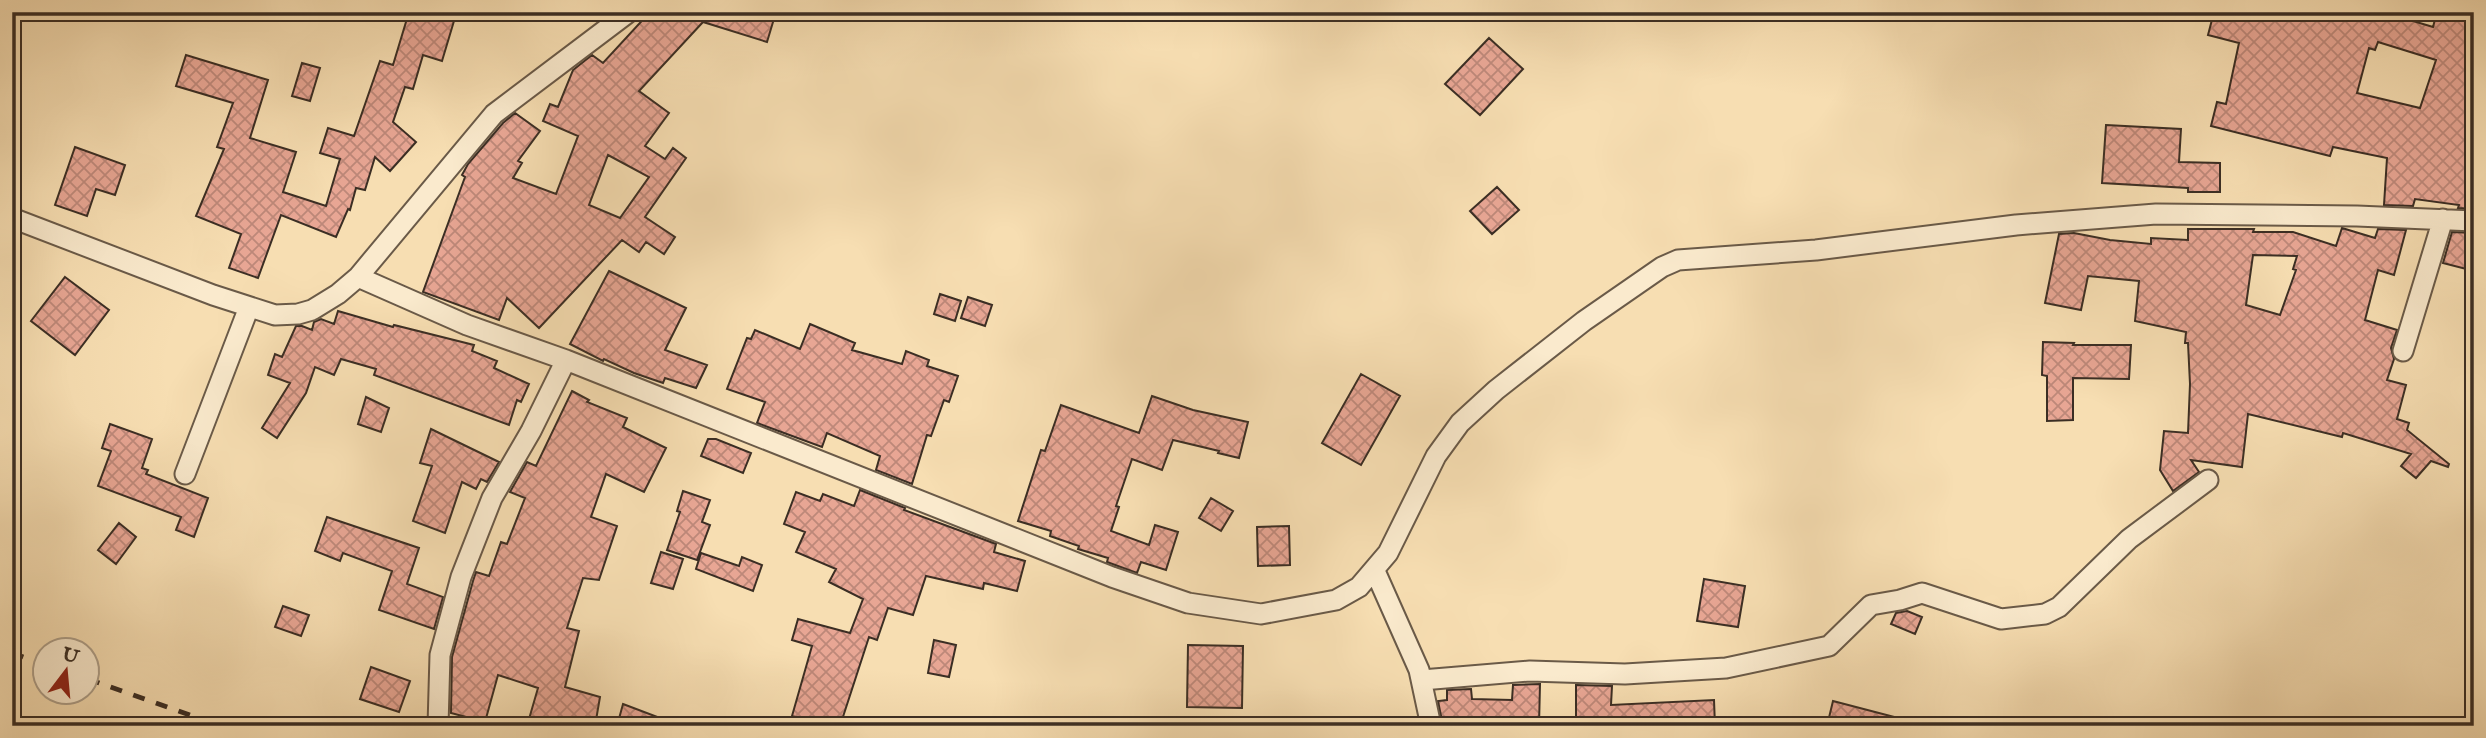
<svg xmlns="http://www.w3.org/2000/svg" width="2486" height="738" font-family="'IM FELL English',serif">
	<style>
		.building { fill: url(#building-cross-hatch); stroke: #3b2e24; stroke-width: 2; fill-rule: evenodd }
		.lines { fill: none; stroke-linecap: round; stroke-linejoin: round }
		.street-casing { stroke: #6a5a48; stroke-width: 23 }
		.street { stroke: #faeacd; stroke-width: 19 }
		.rail { stroke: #3b2e24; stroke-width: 5; stroke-dasharray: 12 12; stroke-linecap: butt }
	</style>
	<defs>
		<pattern id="building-cross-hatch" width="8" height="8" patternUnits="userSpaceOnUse" patternTransform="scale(1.75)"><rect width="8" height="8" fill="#e8a694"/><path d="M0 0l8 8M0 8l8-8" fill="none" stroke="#bd8879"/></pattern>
	</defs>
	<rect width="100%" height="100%" fill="#f7deb2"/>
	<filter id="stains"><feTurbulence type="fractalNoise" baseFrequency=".00286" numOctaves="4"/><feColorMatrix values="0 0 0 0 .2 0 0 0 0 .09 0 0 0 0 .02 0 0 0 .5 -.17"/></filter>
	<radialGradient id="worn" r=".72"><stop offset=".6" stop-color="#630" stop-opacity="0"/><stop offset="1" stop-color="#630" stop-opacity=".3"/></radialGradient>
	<!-- building -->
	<path class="building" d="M409,12H426L454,21L442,61L423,55L413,89L405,87L393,122L416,142L390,171L375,157L365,190L356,188L350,210L348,209L336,237L281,215L258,278L229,268L241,234L196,216L224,149L217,147L233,103L176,86L186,55L268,80L250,138L296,152L283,192L326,206L340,159L320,153L328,128L354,136L380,61L393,65Z
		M650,12H776L767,42L703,22L639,91L669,113L645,146L665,159L673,148L686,158L645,217L675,237L664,254L646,242L639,252L622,240L539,328L507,298L499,320L423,292L465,177L462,175L468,164L503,123L515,113L540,131L518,161L522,163L513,178L556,194L578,136L543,121L550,104L558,107L573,70L592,55L603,63ZM608,155L649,177L620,218L589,205Z
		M2214,12H2383L2433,27L2437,12L2474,15V209L2458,208L2459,205L2415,199L2413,206L2384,205L2387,158L2333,147L2330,156L2211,126L2217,102L2226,104L2239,43L2208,35ZM2378,42L2436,60L2420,108L2357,93L2369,48L2375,50Z
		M1489,38L1523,69L1480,115L1445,84Z
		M302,63L320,68L310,101L292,96Z
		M2106,125L2181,129L2179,162L2220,163V192H2188V188L2102,183Z
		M75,147L125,165L115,195L96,189L87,216L55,205Z
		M1497,187L1519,210L1492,234L1470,211Z
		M2342,228L2375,238L2378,229L2406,230L2394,275L2378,270L2365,320L2397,330L2391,348L2394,359L2387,380L2406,385L2397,419L2409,423L2407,430L2449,464L2448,467L2431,461L2416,478L2401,466L2411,454L2343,433L2342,437L2248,414L2242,467L2191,460L2199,472L2173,491L2160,470L2164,431L2188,433L2190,384L2188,343H2185L2186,332L2135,321L2139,281L2088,276L2081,310L2045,303L2059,234L2074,233L2110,240L2151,244V238L2188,240V229H2254L2253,232H2293L2336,246ZM2253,255L2297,256L2293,269L2296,270L2280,315L2246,305Z
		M2452,232L2474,233V271L2443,263Z
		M609,271L686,308L665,350L707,365L696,388L665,378L663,383L634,373L604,359L603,361L570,344Z
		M65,277L109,310L75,355L31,321Z
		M940,294L961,301L955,321L934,314Z
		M968,297L992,305L985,326L961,318Z
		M338,311L393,327L394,325L474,345L472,351L497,361L494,368L529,384L521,402L517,400L509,425L374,375L376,369L341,359L334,375L315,367L306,393L277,438L262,428L290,383L268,375L275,354L282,357L296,326H302L312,330L314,322L321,319L334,324Z
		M810,324L855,343L852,350L902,364L906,351L929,360L927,366L958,376L949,402L944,400L931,436L927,435L912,484L876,470L880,456L827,433L822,447L757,423L765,402L727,389L747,338L751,339L755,330L800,349Z
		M2043,342L2074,343L2073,345H2131L2129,379L2073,378V420L2047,421V376L2042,375Z
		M1361,374L1400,396L1361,465L1322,443Z
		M572,391L589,400L587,402L627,418L623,427L666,448L644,492L606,474L591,517L617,526L599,580L583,578L567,628L579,631L565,687L600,697L595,726H527L538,688L498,675L485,722L451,713L452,657L473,581L476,572L489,576L501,542L507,544L525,498L510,492L527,462L536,466Z
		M1152,396L1193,410L1248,422L1239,458L1218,453L1219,451L1173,440L1162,470L1132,459L1116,506L1119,507L1111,531L1149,545L1155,525L1178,532L1166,570L1141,562L1137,573L1107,562L1108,558L1078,549L1079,546L1050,536L1051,531L1018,521L1041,450L1045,451L1061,405L1139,433Z
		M366,397L389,408L381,432L358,424Z
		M110,424L152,439L142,468L148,470L146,474L208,498L194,537L176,530L181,517L98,486L111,451L102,448Z
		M431,429L499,462L487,482L481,479L476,489L462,482L445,533L413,521L432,466L420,463Z
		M708,439H716L751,453L743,473L701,456Z
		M860,490L905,508L904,510L996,544L994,552L1025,561L1017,591L984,583L983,589L926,576L913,615L888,608L877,640L869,637L840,726H826L792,716L812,646L792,640L798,619L850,633L863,599L829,582L836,569L796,552L805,532L784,524L796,492L820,501L823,494L854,506Z
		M683,491L710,500L702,522L710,525L697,560L667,550L680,512L677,511Z
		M1211,498L1233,511L1221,531L1199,518Z
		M327,517L419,548L407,584L443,597L434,629L379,610L392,571L343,553L340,561L315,551Z
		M119,523L136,537L116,564L98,550Z
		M1289,526L1290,565L1258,566L1257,527Z
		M661,552L683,559L673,589L651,583Z
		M701,553L739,566L742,557L762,565L753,591L696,569Z
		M1704,579L1745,586L1738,627L1697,621Z
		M283,606L309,615L301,636L275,627Z
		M1907,611L1922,617L1915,634L1891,624L1896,613Z
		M934,640L956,645L949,677L928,673Z
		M1188,645L1243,646L1242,708L1187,707Z
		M371,667L410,681L399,712L360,699Z
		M1540,684L1539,726H1499V720L1442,721L1438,701L1447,700V690L1471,689L1472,699L1512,700L1513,685Z
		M1576,685L1612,686L1611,705L1714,700L1715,726H1576Z
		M1833,701L1902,719L1901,726H1827Z
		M623,704L676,724L675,726H617Z"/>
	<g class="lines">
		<defs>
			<path id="street" d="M12,218L213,295L275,315L298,314L312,310L338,294L358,277L494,114L629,12
				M358,277L467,325L566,360L1112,577L1188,603L1261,614L1336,600L1359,587L1388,553L1436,456L1460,423L1496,390L1584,321L1662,267L1678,260L1816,250L2016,225L2156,214L2357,216L2474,221
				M2403,351L2443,219
				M185,474L249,307
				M1375,571L1419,670L1431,726
				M1422,680L1530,671L1625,674L1726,668L1829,646L1871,605L1900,600L1922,593L2001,619L2045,614L2059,607L2129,539L2208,480
				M438,726L440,655L461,577L492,498L531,431L566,360"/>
		</defs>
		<!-- street casing -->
		<use href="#street" class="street-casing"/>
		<!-- street -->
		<use href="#street" class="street"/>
		<!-- rail -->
		<path class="rail" d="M12,653L46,665
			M88,679L221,726"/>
	</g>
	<!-- margin -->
	<rect width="2486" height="738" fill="none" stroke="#f7deb2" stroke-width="42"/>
	<rect x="14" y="14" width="2458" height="710" fill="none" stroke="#3b2e24" stroke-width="3.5"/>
	<rect x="21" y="21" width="2444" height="696" fill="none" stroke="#3b2e24" stroke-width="2"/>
	<!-- north arrow -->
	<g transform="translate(66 671) rotate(16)"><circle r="33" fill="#faeacd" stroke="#ae9f89" stroke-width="2"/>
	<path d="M0-5L12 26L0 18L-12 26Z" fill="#8f2418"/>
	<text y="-10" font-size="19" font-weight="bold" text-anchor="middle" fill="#3b2e24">U</text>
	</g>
	<rect width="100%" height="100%" filter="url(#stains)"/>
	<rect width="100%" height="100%" fill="url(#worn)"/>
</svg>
